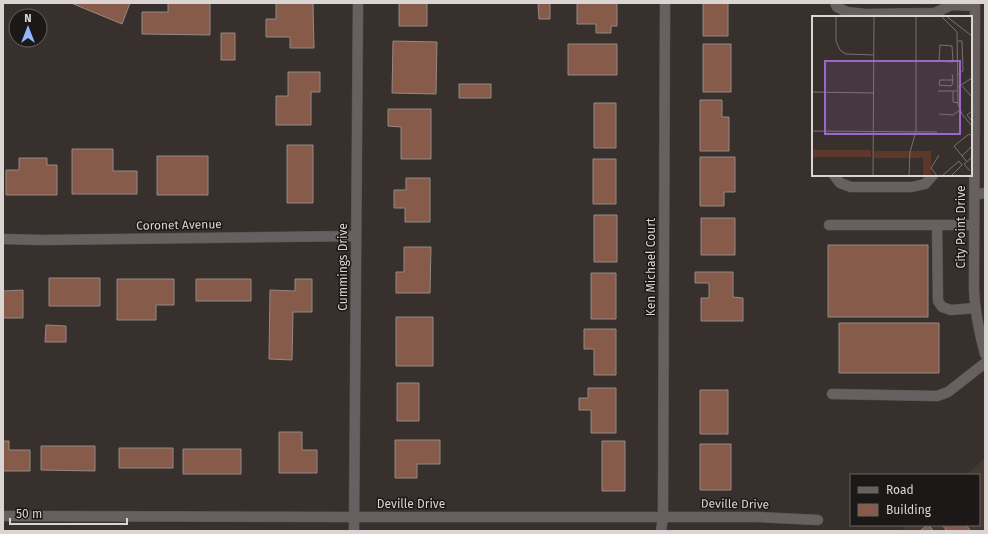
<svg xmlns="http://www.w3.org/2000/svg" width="988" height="534" font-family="'Fira Sans',sans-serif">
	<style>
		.built { fill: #463833 }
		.building { fill: #875b4a; stroke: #938986 }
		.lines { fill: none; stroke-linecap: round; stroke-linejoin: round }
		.minor-casing { stroke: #544e4b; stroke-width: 11 }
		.minor { stroke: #666160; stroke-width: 10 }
		.labels { text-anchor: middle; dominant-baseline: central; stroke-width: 3; stroke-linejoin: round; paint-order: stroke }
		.street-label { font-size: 12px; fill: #dad5d3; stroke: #1c1817 }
		.inset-road { fill: none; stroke: #78726f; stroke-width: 1 }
		.view { fill: #9c67c6; fill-opacity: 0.15; stroke: #9c67c6; stroke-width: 2 }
		.inset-edge { fill: none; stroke: #dad5d3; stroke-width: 2 }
	</style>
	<rect width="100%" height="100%" fill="#37302d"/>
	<!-- built -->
	<path class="built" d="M985,458V531H901L907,525H979V475H966Z"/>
	<!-- building -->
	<path class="building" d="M71,3H130L122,24Z
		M168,3H210V35L142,34V12H168Z
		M276,3H313L314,48H290V37H266V19H276Z
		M399,3H427V26H399Z
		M538,3H550V19H539Z
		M577,3H617V26H611V33H596V24H577Z
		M703,3H728V36H703Z
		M221,33H235V60H221Z
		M393,41L437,42L436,94L392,93Z
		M568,44H617V75H568Z
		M703,44H731V92H703Z
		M288,72H320V92H311V125H276V96H288Z
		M459,84H491V98H459Z
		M700,100H722V117H729V151H700Z
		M594,103H616V148H594Z
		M388,109H431V159H401V127L388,126Z
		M287,145H313V203H287Z
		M72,149H113V171H137V194H72Z
		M157,156H208V195H157Z
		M700,157H735V192H724V206H700Z
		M19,158H47V165H57V195H6V170H19Z
		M593,159H616V204H593Z
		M406,178H430V222H405V208H394V190H406Z
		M594,215H617V262H594Z
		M701,218H735V255H701Z
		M828,245H928V317H828Z
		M404,247H431L430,293H396V272H404Z
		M695,272H733V297L743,298V321H701V298H709V283H695Z
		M591,273H616V319H591Z
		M49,278H100V306H49Z
		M117,279H174V305H156V320H117Z
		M196,279H251V301H196Z
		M295,279H312V312H293L292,360L269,359L270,290L295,291Z
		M23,290V318H3V291Z
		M396,317H433V366H396Z
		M839,323H939V373H839Z
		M46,325L66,326V342H45Z
		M584,329H616V375H594V349H584Z
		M397,383H419V421H397Z
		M588,388H616V433H591V410H579V398H588Z
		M700,390H728V434H700Z
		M279,432H302V450H317V473H279Z
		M395,440H440V464H417V478H395Z
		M3,441H9V450H30V471H3Z
		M602,441H625V491H602Z
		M700,444H731V490H700Z
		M41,446H95V471L41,470Z
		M119,448H173V468H119Z
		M183,449H241V474H183Z
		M927,525H929L933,531H920Z
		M942,525H966L971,531H947Z"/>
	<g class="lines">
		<defs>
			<path id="minor" d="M835,3L837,7L847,12L865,14L935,13
				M975,3L974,290C975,312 979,332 985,354
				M934,17L935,13L951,5L975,6
				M834,175L840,183L851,187H912L925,184L933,175
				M974,195L985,193
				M829,225H974
				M937,225L938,301L942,307L951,310L975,308
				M3,239L42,240L356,236
				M832,394L937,396L948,392L985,363
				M3,516L354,517H759L818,520
				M354,531L358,3
				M661,531L663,517L665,3"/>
		</defs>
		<!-- minor casing -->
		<use href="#minor" class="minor-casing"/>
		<!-- minor -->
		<use href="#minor" class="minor"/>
	</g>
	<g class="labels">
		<!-- street labels -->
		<g class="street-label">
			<text transform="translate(179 225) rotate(-1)">Coronet Avenue</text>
			<text transform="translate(961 227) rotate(-90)">City Point Drive</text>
			<text transform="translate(343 267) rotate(-90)">Cummings Drive</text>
			<text transform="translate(651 267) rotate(-90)">Ken Michael Court</text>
			<text x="411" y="504">Deville Drive</text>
			<text transform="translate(735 504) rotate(1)">Deville Drive</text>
		</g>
	</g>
	<!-- overview -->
	<g transform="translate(812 16)">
		<rect width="160" height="160" fill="#37302d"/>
		<path d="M0,134H59V141H0ZM62,135H119V160H111V142H62Z" fill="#5d3729"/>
		<path class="inset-road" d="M24,0V25L28,34L34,38L62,39M129,0L145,16L146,88L150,98L160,110M134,0L160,20M146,25H150L151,55L146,58M141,46L127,45L128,29L140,30L141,46M140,58L141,63L140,69L139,70L127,69L128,64H141M150,70L160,81M146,71L160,62M126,75H146M141,75V86L146,87M0,76L62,77M160,95L155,99L160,105M127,98L141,99L148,94M0,115L125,116M150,140L160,130M155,146L142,130L157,118L160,120M158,155L152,148L160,141M61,160L62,0M97,160L98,136L104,115V0M125,160L119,152L127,139M130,160L147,145L150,149M139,160L150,149"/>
		<path class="view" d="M13,45H148V118H13Z"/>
		<rect width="160" height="160" class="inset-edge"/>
	</g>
	<!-- border -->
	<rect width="988" height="534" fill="none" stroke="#dad5d3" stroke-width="8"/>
	<!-- legend -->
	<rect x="850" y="474" width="130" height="52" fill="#1c1817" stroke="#686462"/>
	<rect x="858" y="487" width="20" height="6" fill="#666160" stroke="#686462"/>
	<text x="886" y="494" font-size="12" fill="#dad5d3">Road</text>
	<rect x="858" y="504" width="20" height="12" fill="#875b4a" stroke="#686462"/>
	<text x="886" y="514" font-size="12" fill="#dad5d3">Building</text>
	<!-- north arrow -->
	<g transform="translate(28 28)"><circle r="19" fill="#1c1817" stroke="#686462"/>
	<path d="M0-3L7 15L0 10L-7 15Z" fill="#93b7fd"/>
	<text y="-6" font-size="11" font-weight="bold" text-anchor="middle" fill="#dad5d3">N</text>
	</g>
	<!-- scale -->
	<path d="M10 518v6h117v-6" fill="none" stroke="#dad5d3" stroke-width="2"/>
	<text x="16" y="518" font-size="12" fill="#dad5d3" stroke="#1c1817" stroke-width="3" paint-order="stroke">50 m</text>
</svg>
